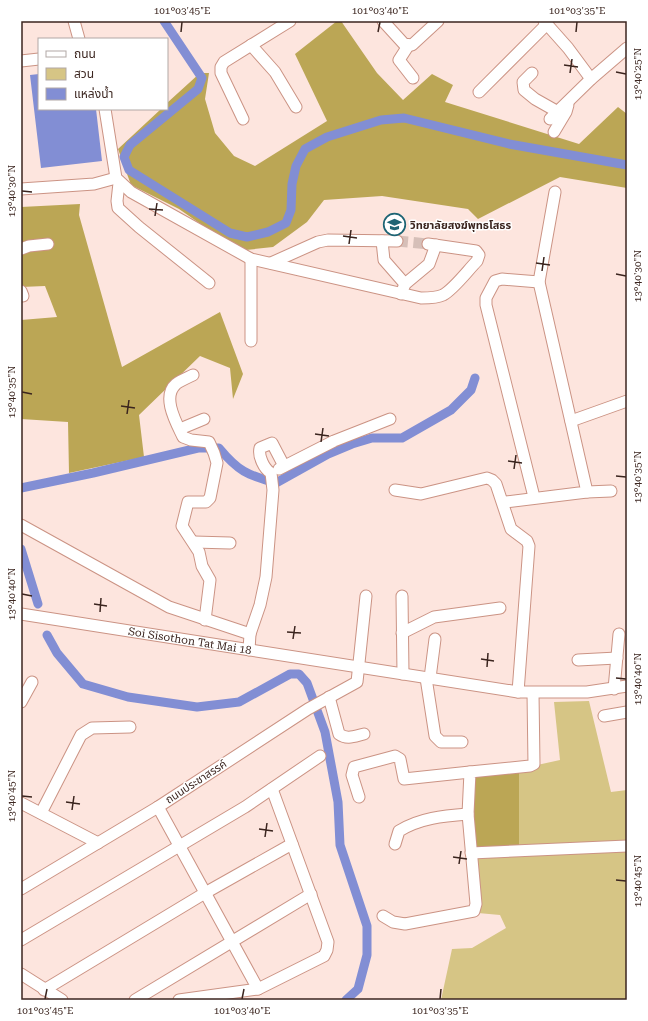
<svg xmlns="http://www.w3.org/2000/svg" width="648" height="1021" font-family="'Roboto Serif','Noto Sans Thai',serif">
	<style>
		.green { fill: #d6c585 }
		.forest { fill: #bba655 }
		.water { fill: #828ed4 }
		.lines { fill: none; stroke-linecap: round; stroke-linejoin: round }
		.canal { stroke: #828ed4; stroke-width: 9 }
		.minor-tunnel { stroke: #d6bfb8; stroke-width: 11; stroke-dasharray: 11 5.5; stroke-linecap: butt }
		.minor-casing { stroke: #cb9384; stroke-width: 13 }
		.minor { stroke: #fff; stroke-width: 11 }
		.ticks { fill: none; stroke: #3b251f; stroke-width: 1.5 }
		.labels { text-anchor: middle; dominant-baseline: central; stroke-width: 3; stroke-linejoin: round; paint-order: stroke }
		.poi-label { font-size: 11px; font-weight: bold; fill: #3b251f; stroke: #fff; text-anchor: start }
		.street-label { font-size: 11px; fill: #3b251f; stroke: #fff }
		.neatline { fill: none; stroke: #3b251f; stroke-width: 1.5 }
		.ticks-label { font-size: 10px; text-anchor: middle; fill: #3b251f }
	</style>
	<rect width="100%" height="100%" fill="#fde5de"/>
	<!-- green -->
	<path class="green" d="M589,701L611,792L627,790V844L519,847V769L560,760L554,702Z
		M627,849V1000H441L452,949L472,948L506,928L500,915L478,913L475,856Z"/>
	<!-- forest -->
	<path class="forest" d="M337,21H341L377,73L403,100L432,74L453,85L445,102L579,144L618,107L627,114V188L560,177L478,219L468,209L382,196L324,200L307,222L273,247L246,250L212,232L179,209L131,185L118,149L161,109H167V103L200,73H209L205,99L215,133L234,156L255,166L327,121L295,54Z
		M80,204L79,215L122,367L220,312L243,374L233,399L230,368L200,356L139,415L144,457L69,473L68,422L21,419V320L57,317L45,286L21,287V207Z
		M519,769V847L473,848L470,819L475,774Z"/>
	<!-- water -->
	<path class="water" d="M39,74V109H96L102,161L41,168L30,75Z"/>
	<g class="lines">
		<!-- canal -->
		<path class="canal" d="M164,21L202,78L198,89L130,145L124,157L129,170L230,233L247,237L268,232L286,223L291,210L292,184L296,166L305,149L327,137L381,120L404,118L509,144L627,165
			M21,488L93,473L198,448H219C238,471 247,475 276,483L328,454L352,444L372,438H402L451,410L471,390L475,378
			M21,549L38,604
			M47,635L57,653L83,684L128,697L197,707L239,702L290,674H299L307,683L325,732L338,802L340,845L367,926V955L358,989L346,1000"/>
		<!-- minor-tunnel -->
		<path class="minor-tunnel" d="M397,241L428,244"/>
		<defs>
			<g id="minor">
				<path d="M74,21L79,39"/>
				<path d="M383,21L404,44L412,45L438,21"/>
				<path d="M544,21L568,48L591,79"/>
				<path d="M251,45L275,72L296,107"/>
				<path d="M408,46L399,60L413,78"/>
				<path d="M21,61L39,59"/>
				<path d="M532,73L523,82L524,90L535,99L558,112"/>
				<path d="M479,92L547,24"/>
				<path d="M105,109L116,178L131,192L251,259L421,298C428,298 437,298 443,295C454,289 468,270 477,261L479,255L476,251L428,244"/>
				<path d="M243,119L221,73V67L224,62L290,21"/>
				<path d="M550,119L591,79L627,48"/>
				<path d="M554,132L566,112L568,105"/>
				<path d="M119,183L117,201L118,208L139,227L209,283"/>
				<path d="M21,189L94,184L116,178"/>
				<path d="M382,241L384,260L405,284"/>
				<path d="M21,249L29,246L48,244"/>
				<path d="M251,259V341"/>
				<path d="M271,263L318,242L328,240L397,241"/>
				<path d="M21,291L23,296"/>
				<path d="M401,294L405,284L429,264L436,245"/>
				<path d="M193,375C187,378 181,380 176,384C161,397 177,424 183,437L191,440L209,442L214,453L217,463L210,498L206,502H188L182,526L199,552L202,566L210,580L205,620"/>
				<path d="M571,421L627,401"/>
				<path d="M180,429L204,419"/>
				<path d="M279,469L334,441L390,419"/>
				<path d="M395,490L421,494L487,478L492,480L496,484L511,529L527,541L529,546L518,692"/>
				<path d="M587,492L611,491"/>
				<path d="M534,497L486,305V298L495,281L502,279L539,282"/>
				<path d="M506,502L587,492L539,282L555,192"/>
				<path d="M21,525L169,607L250,634L249,650"/>
				<path d="M194,542L230,543"/>
				<path d="M402,596L403,674"/>
				<path id="s1" d="M21,614L518,692H587L627,686"/>
				<path d="M402,633L434,617L500,608"/>
				<path d="M250,634L260,605L266,577L273,490L271,473C264,469 258,456 260,448L272,443L284,466"/>
				<path d="M578,660L617,658"/>
				<path d="M426,678L435,736L441,742H462"/>
				<path d="M430,678L435,639"/>
				<path d="M614,689L619,634"/>
				<path d="M329,697L339,734C347,740 355,736 364,734"/>
				<path d="M21,702L32,682"/>
				<path d="M604,716L627,712"/>
				<path d="M359,797L352,775L354,767L395,756L400,759L404,779L470,772"/>
				<path d="M21,803L98,843"/>
				<path d="M158,807L258,989"/>
				<path d="M41,813L81,735L92,728L130,727"/>
				<path d="M395,844L399,831C420,818 443,816 468,814"/>
				<path d="M471,853L627,846"/>
				<path d="M21,889L158,807L308,709L357,682L366,596"/>
				<path d="M383,916L393,922L405,924L474,911L476,904L468,814L470,772L530,766L534,764L533,693"/>
				<path d="M21,940L245,807L320,756"/>
				<path d="M21,974L62,1000"/>
				<path d="M44,990L205,893L292,844"/>
				<path d="M135,1000L311,894"/>
				<path d="M179,1000L258,989L324,956L327,950L328,942L272,789"/>
			</g>
		</defs>
		<!-- minor casing -->
		<use href="#minor" class="minor-casing"/>
		<!-- minor -->
		<use href="#minor" class="minor"/>
	</g>
	<!-- ticks -->
	<path class="ticks" d="M181,32L182,22M378,32L380,22M576,32L577,22M564,65L578,67M616,72L626,74M570,73L572,59M22,191L32,192M149,209L163,210M155,216L157,203M343,236L357,238M349,244L351,230M536,263L550,265M542,271L544,257M616,274L626,276M22,392L32,394M121,406L135,408M127,414L129,400M315,434L329,436M321,442L323,428M508,461L522,463M514,469L516,455M616,476L626,477M22,594L32,596M94,604L107,606M100,612L101,598M287,632L301,633M293,639L295,626M481,659L494,661M487,667L488,653M616,678L626,679M22,796L32,797M66,802L80,804M72,810L74,796M259,829L273,831M265,837L267,823M453,857L467,859M459,864L461,851M616,880L626,881M45,999L47,989M242,999L244,989M440,999L441,989"/>
	<!-- icons -->
	<defs>
		<symbol id="university-ring" viewBox="-11 -11 22 22"><circle r="9.5" fill="#fff" stroke="#1d6474" stroke-width="1.5"/><path d="M0-5L7-2L0 1L-7-2ZM-4 1L0 2.5L4 1V4Q0 6-4 4Z" fill="#1d6474"/></symbol>
	</defs>
	<g fill-rule="evenodd">
		<use href="#university-ring" x="382" y="212" width="25" height="25"/>
	</g>
	<g class="labels">
		<!-- poi labels -->
		<g class="poi-label">
			<text x="410" y="225">วิทยาลัยสงฆ์พุทธโสธร</text>
		</g>
		<!-- street labels -->
		<g class="street-label">
			<text stroke="none"><textPath href="#s1" startOffset="171">Soi Sisothon Tat Mai 18</textPath></text>
			<text transform="translate(196 782) rotate(-33)">ถนนประชาสรรค์</text>
		</g>
	</g>
	<!-- border -->
	<rect width="648" height="1021" fill="none" stroke="#ffffff" stroke-width="44"/>
	<!-- legend -->
	<rect x="38" y="38" width="130" height="72" fill="#ffffff" stroke="#b1a8a5"/>
	<rect x="46" y="51" width="20" height="6" fill="#ffffff" stroke="#b1a8a5"/>
	<text x="74" y="58" font-size="12" fill="#3b251f">ถนน</text>
	<rect x="46" y="68" width="20" height="12" fill="#d6c585" stroke="#b1a8a5"/>
	<text x="74" y="78" font-size="12" fill="#3b251f">สวน</text>
	<rect x="46" y="88" width="20" height="12" fill="#828ed4" stroke="#b1a8a5"/>
	<text x="74" y="98" font-size="12" fill="#3b251f">แหล่งน้ำ</text>
	<rect x="22" y="22" width="604" height="977" class="neatline"/>
	<g class="ticks-label">
		<text x="182" y="14">101°03'45"E</text>
		<text x="380" y="14">101°03'40"E</text>
		<text x="577" y="14">101°03'35"E</text>
		<text transform="translate(637 74) rotate(-90)" y="4">13°40'25"N</text>
		<text transform="translate(11 191) rotate(-90)" y="4">13°40'30"N</text>
		<text transform="translate(637 276) rotate(-90)" y="4">13°40'30"N</text>
		<text transform="translate(11 392) rotate(-90)" y="4">13°40'35"N</text>
		<text transform="translate(637 477) rotate(-90)" y="4">13°40'35"N</text>
		<text transform="translate(11 594) rotate(-90)" y="4">13°40'40"N</text>
		<text transform="translate(637 679) rotate(-90)" y="4">13°40'40"N</text>
		<text transform="translate(11 796) rotate(-90)" y="4">13°40'45"N</text>
		<text transform="translate(637 881) rotate(-90)" y="4">13°40'45"N</text>
		<text x="45" y="1014">101°03'45"E</text>
		<text x="242" y="1014">101°03'40"E</text>
		<text x="440" y="1014">101°03'35"E</text>
	</g>
</svg>
